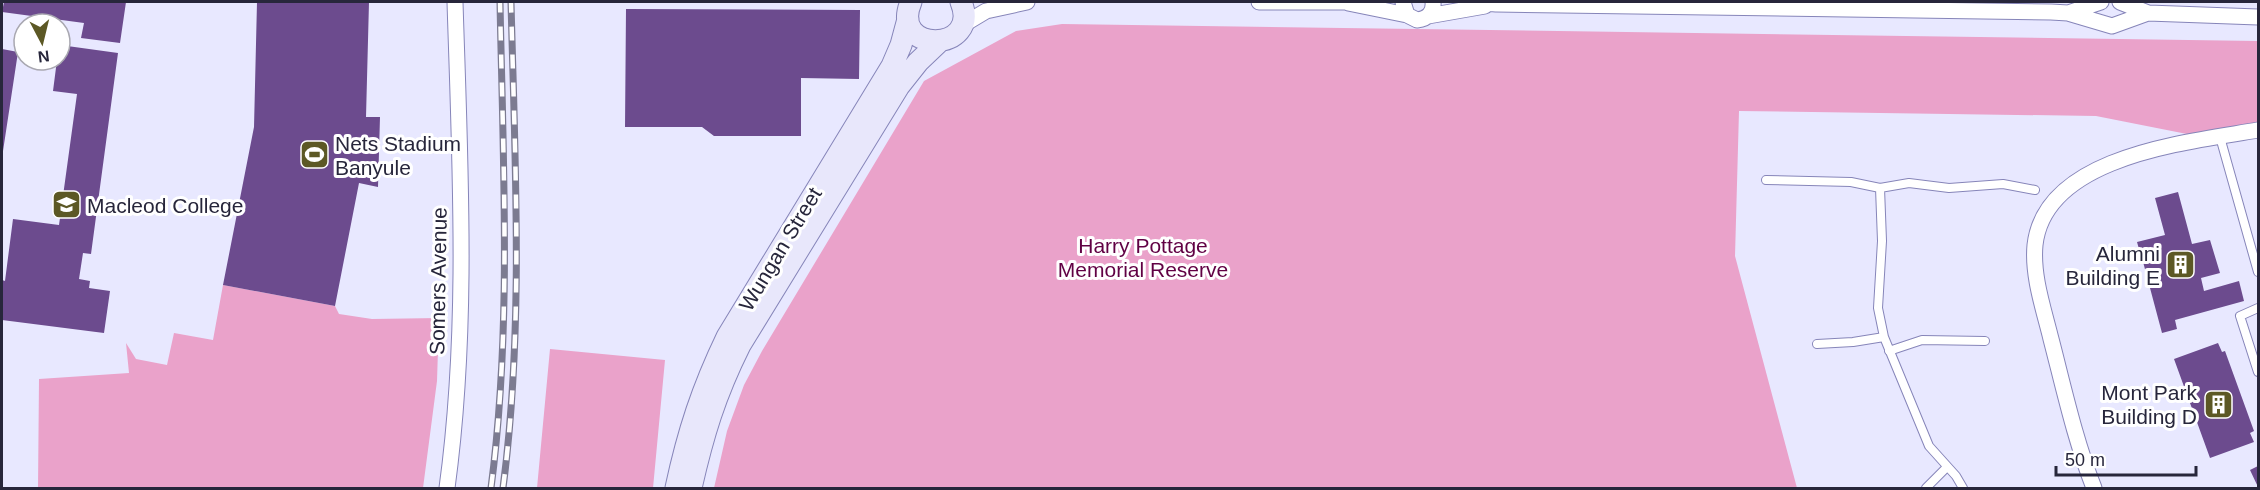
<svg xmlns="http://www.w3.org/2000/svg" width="2260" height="490" font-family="Arial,sans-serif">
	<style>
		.green { fill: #eaa2ca }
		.building { fill: #6c4b8e }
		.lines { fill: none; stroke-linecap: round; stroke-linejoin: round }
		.lane-casing { stroke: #8685b9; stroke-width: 10 }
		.street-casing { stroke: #8685b9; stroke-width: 17 }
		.secondary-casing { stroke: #8685b9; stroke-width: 23 }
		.lane { stroke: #fff; stroke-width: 8 }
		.street { stroke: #fff; stroke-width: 15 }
		.secondary { stroke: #e8e7fb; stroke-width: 21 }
		.rail-casing { stroke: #7c7b91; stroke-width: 7 }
		.rail { stroke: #fff; stroke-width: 4.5; stroke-dasharray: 14; stroke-linecap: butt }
		.labels { text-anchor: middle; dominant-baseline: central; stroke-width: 6; stroke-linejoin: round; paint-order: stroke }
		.poi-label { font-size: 21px; fill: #27263b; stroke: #fff; text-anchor: start }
		.park-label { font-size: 21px; fill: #610144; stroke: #fff }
		.street-label { font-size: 21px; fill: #27263b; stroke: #fff }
	</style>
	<rect width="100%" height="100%" fill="#e8e8ff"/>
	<!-- green -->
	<path class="green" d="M1062,24L2258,41V124L2192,135L2096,116L1739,111L1735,256L1797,488H714L727,431L744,385L762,351L924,81L1016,31Z
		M223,285L335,306L339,314L372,319L439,318L437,381L423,488H38L39,379L129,373L126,343L136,359L167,365L174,333L213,340Z
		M550,349L665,360L653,488H537Z"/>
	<!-- building -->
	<path class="building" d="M4,2H126L120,43L81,38L84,23L2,12Z
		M257,2H369L366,117H380L378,187L359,183L335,306L223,285L254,127Z
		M626,9L860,10L859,79L801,78V136H714L702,127H625Z
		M60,45L118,53L91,254L83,253L79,279L90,281L89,288L110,291L104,333L2,320V280L5,281L13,219L59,225L77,94L53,91L57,60H60Z
		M2,49L18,52L3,151H2Z
		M2178,192L2192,244L2210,240L2220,273L2201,278L2204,291L2239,281L2244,301L2175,320L2177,329L2162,333L2142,258L2139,259L2136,250L2139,249L2137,242L2165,235L2155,198Z
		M2218,343L2222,352L2225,351L2254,431L2250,433L2254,442L2210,458L2174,359Z
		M2258,466V487L2250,470Z"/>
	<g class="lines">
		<defs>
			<path id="lane" d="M2220,137L2258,272
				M1766,180L1851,182L1880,188L1909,183L1949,188L2003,184L2035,190
				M1880,188L1882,241L1878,308L1884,337L1929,446L1956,476L1963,488
				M2258,308L2240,316L2258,372
				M1817,344L1853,342L1884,337
				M1889,351L1922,340L1985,341
				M1926,488L1947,467"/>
			<path id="street" d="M1259,2H1358
				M1403,2L1407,15L1417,20C1428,19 1434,12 1433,2
				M1473,2L1496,4L2051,12L2068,13L2112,26L2148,13
				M2120,2L2148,13L2258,17
				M1348,3L1407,15
				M2068,13L2101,2
				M1428,16L1485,6
				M961,26L986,11L1027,2
				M447,488C469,327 460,164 455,2
				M2094,488C2075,440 2064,389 2051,339C2044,310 2032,276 2035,245C2045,155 2190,142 2258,130"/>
			<path id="secondary" d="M911,2C889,54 982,53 961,2
				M676,488C688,432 702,389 727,337L892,66L901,45L908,19
				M691,488C703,435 715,395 740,345L899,86L918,62L939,42"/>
		</defs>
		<!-- lane casing -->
		<use href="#lane" class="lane-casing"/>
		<!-- street casing -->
		<use href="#street" class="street-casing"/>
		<!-- secondary casing -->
		<use href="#secondary" class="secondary-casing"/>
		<!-- lane -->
		<use href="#lane" class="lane"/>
		<!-- street -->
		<use href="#street" class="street"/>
		<!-- secondary -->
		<use href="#secondary" class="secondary"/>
		<defs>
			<path id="rail" d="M491,488C512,327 503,164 500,2
				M503,488C524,327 515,164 511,2"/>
		</defs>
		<!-- rail casing -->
		<use href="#rail" class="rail-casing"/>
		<!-- rail -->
		<use href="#rail" class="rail"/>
	</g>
	<!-- icons -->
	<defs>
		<symbol id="stadium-square" viewBox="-11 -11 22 22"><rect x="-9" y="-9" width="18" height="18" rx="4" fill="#5c5825" stroke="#fff"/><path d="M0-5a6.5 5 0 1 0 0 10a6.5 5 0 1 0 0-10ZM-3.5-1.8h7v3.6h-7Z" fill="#fff"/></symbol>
		<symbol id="school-square" viewBox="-11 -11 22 22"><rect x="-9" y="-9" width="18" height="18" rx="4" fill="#5c5825" stroke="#fff"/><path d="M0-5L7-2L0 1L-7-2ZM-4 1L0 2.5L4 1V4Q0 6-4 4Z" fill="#fff"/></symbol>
		<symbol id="building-square" viewBox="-11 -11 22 22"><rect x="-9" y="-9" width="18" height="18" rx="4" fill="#5c5825" stroke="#fff"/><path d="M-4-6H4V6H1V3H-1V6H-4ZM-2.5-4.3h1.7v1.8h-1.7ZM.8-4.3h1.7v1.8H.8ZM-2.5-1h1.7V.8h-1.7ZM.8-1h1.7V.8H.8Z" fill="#fff"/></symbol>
	</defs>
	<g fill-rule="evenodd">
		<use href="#stadium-square" x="298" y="138" width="33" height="33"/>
		<use href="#school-square" x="50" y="188" width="33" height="33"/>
		<use href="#building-square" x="2164" y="248" width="33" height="33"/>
		<use href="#building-square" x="2202" y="388" width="33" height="33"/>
	</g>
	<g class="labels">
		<!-- poi labels -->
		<g class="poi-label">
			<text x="335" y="143">Nets Stadium<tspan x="335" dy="24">Banyule</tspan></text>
			<text x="87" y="205">Macleod College</text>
			<text x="2160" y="253" text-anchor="end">Alumni<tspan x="2160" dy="24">Building E</tspan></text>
			<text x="2197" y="392" text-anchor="end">Mont Park<tspan x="2197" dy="24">Building D</tspan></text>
		</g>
		<!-- park labels -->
		<g class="park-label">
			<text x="1143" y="245">Harry Pottage<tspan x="1143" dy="24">Memorial Reserve</tspan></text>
		</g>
		<!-- street labels -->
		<g class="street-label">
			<text transform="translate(780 249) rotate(-59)">Wungan Street</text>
			<text transform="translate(438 281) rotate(-89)">Somers Avenue</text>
		</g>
	</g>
	<!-- border -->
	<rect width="2260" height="490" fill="none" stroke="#27263b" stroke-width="6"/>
	<!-- north arrow -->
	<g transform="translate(42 42) rotate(173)"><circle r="28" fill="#ffffff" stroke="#a9a8b1" stroke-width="1.5"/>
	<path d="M0-4.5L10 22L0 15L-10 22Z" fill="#5c5825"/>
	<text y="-9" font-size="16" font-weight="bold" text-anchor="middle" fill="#27263b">N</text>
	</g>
	<!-- scale -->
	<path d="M2056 466v9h140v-9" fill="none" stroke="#27263b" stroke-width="3"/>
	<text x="2065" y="466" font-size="18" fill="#27263b" stroke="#ffffff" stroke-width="4.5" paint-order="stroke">50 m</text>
</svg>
